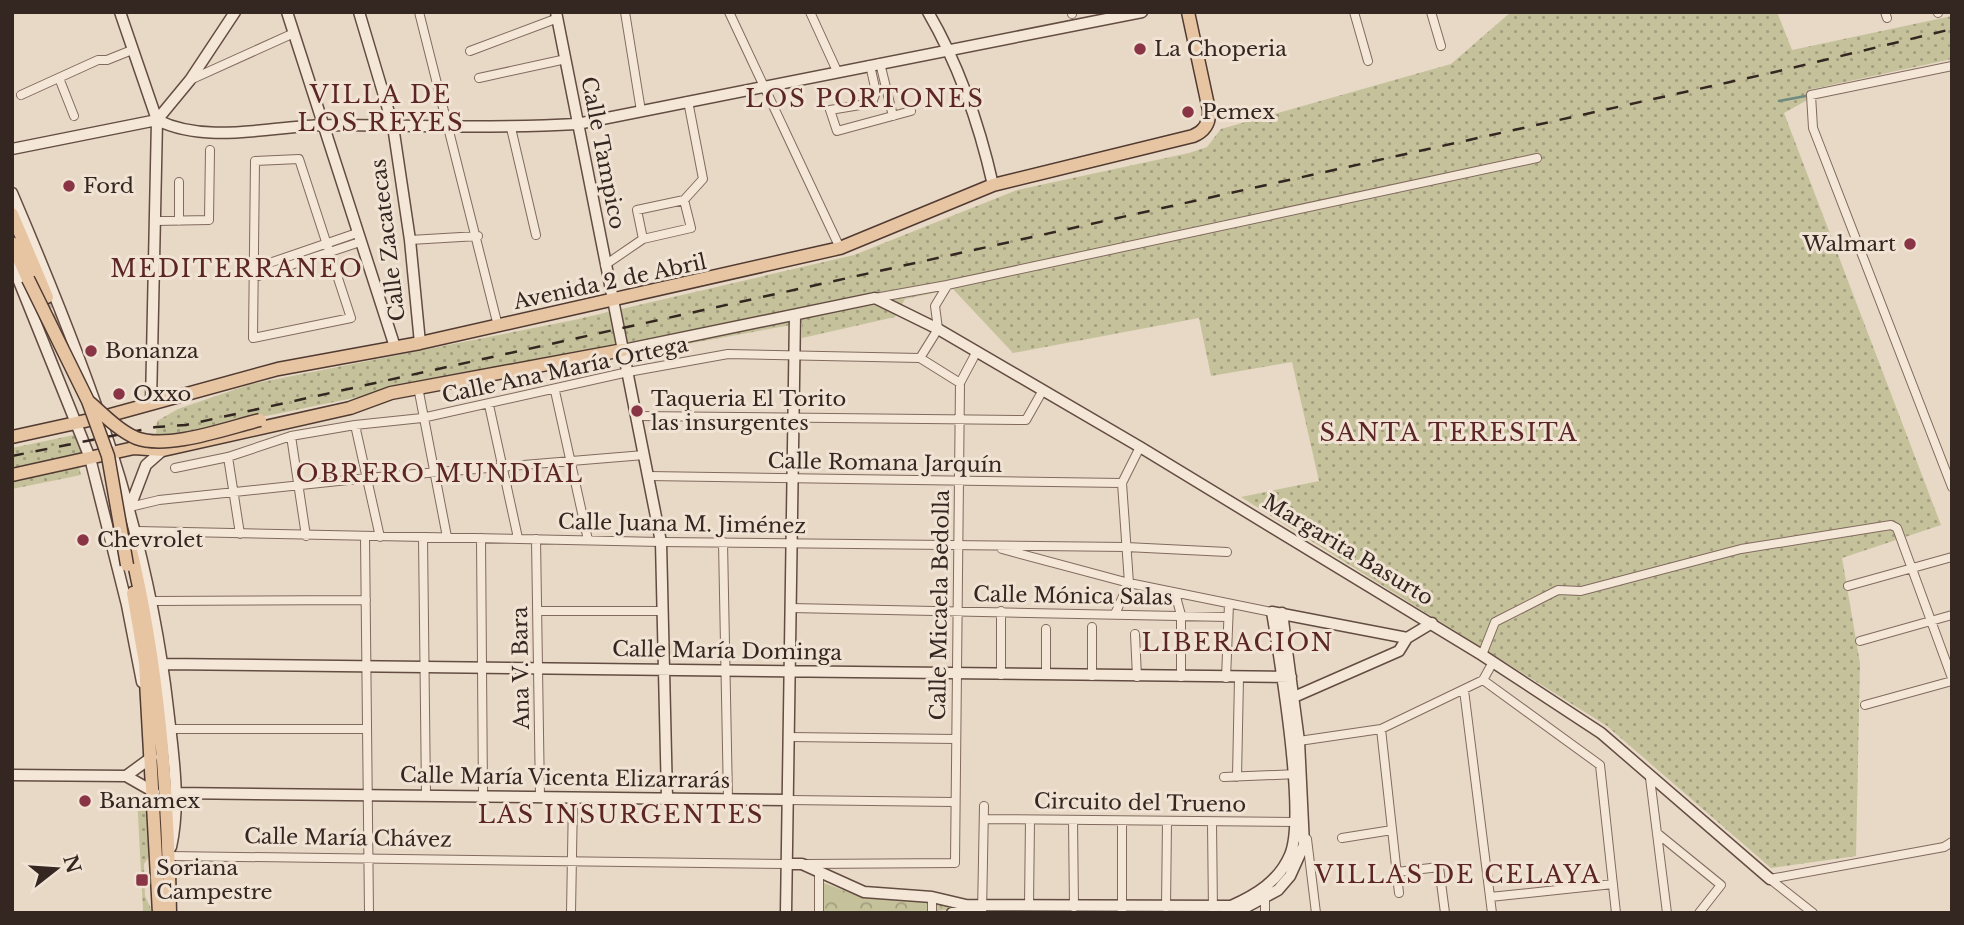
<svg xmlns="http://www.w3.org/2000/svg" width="1964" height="925" font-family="'Libre Baskerville',serif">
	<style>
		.grass { fill: url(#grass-dots) }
		.park { fill: url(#park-crowns) }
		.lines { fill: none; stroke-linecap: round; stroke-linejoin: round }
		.stream { stroke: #6f8a7e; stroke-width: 2.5 }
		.primary-tunnel { stroke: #c4b4a5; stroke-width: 12; stroke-dasharray: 12 6; stroke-linecap: butt }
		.street-casing { stroke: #816a5e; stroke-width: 10 }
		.secondary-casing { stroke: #634c41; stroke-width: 13 }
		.primary-casing { stroke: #503a31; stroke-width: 15 }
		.street { stroke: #f4e7d8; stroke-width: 8 }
		.secondary { stroke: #f4e7d8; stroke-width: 10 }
		.primary { stroke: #e7c5a2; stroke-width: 12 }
		.rail { stroke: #342620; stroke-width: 2.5; stroke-dasharray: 12 12; stroke-linecap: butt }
		.primary-bridge-casing { stroke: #503a31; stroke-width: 15; stroke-linecap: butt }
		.primary-bridge { stroke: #e7c5a2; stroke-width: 12 }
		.poi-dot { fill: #893545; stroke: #f1e3d4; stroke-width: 2.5 }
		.labels { text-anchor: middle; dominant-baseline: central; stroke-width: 6; stroke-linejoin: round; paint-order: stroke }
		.poi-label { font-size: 21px; fill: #342620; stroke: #f1e3d4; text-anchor: start }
		.street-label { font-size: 21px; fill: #342620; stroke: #f1e3d4 }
		.quarter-label { font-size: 24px; letter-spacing: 2px; fill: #5b2625; stroke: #f1e3d4 }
	</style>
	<defs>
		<pattern id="grass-dots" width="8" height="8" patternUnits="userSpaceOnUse" patternTransform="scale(1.75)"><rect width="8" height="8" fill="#c5c29b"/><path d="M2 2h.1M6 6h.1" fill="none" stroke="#a19d7e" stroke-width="1.8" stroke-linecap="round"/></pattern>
		<pattern id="park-crowns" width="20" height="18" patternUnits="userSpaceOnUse" patternTransform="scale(1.75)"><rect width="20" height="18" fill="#c5c29b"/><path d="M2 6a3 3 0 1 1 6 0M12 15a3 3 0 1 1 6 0" fill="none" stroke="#a19d7e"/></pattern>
	</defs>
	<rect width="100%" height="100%" fill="#e8d8c6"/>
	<!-- grass -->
	<path class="grass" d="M1511,12H1777L1792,50L1952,16V59L1808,90L1809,99L1784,113L1941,525L1842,558L1860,663L1856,856L1771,868L1607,726L1241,497L1319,481L1292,362L1211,376L1199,318L1013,353L953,289L905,299L895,317L802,338V323L632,354L610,345L169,436L156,435L157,421L178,409L251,384L574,320L854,255L1017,190L1189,153L1207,147L1221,129L1451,64Z
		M74,435L83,455L12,470V448Z
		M79,467L81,475L12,489V481Z
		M137,796L148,810L150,855L144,864L145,896L153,913H140L143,910Z"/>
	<!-- park -->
	<path class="park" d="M824,883L859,896L923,899L960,908L922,913H822Z"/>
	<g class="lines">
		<!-- stream -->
		<path class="stream" d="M1779,101L1811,95"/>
		<!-- primary-tunnel -->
		<path class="primary-tunnel" d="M47,297L66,346"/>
		<defs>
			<path id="street" d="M419,12L498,326
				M625,12L641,111
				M729,12L840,248
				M810,12L837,71
				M1072,12V14
				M1354,12L1368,61
				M1431,12L1441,46
				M1885,12L1887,18
				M1938,12V13
				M470,51L558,18
				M880,63L893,116
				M870,65L876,92L872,103L830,110L837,131L911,111
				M1952,66L1811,95L1813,128L1952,487
				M59,78L74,116
				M479,78L566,59
				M190,80L294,33
				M21,95L98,60H107L132,50
				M511,128L536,235
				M299,159L351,318L253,338L255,161Z
				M155,221L209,220L210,150
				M179,221V182
				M643,239L637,210L684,200L703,179L688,101
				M410,240L478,236
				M605,265L643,239L691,228L684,200
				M255,268L357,233
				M255,277L360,242
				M875,298L947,285L1537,158
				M920,358L938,329L935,306L947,286
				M418,387L447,537
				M555,391L588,540
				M489,405L518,538
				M636,416L1026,420L1043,390
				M355,425L380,537
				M291,436L306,536
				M228,457L240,534
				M175,468L228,457L291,436L355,425L422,418L628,372L728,354L920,358L960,383
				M648,476L1122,483
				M130,507L159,500L367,478L644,455
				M137,531L661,542L1126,547L1227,552
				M365,537L369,913
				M423,537L426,794
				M481,538L483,795
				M536,539L540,797
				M723,542L728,799
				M1002,549L1129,583L1272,612
				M1848,586L1952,557
				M1175,593L1181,615V677
				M153,601L366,600
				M791,608L1228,617
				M537,611H663
				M1001,611V675
				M1115,614L1129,583L1122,483L1140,447
				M1046,629V675
				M1135,634L1137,677
				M1860,641L1952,615
				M1482,655L1495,622L1558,590L1581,591L1741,549L1891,525L1897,528L1952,678
				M1092,676V627
				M1226,678L1229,604
				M1483,680L1600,765L1616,913
				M1464,690L1492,913
				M1865,705L1952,681
				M171,729H367
				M1381,729L1399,893
				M789,737L956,739
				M1299,741L1381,729L1483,680L1493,662
				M1224,777L1298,774
				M1237,777L1239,678
				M1650,778L1667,913
				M789,800L954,802
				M984,819L1295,822
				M1073,820L1074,907
				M1212,822L1213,913
				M1657,833L1721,885L1699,913
				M1342,838L1392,830
				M1307,839L1316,913
				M169,856L787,864
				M806,864L955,863L960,383L977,351
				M1397,872L1439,867L1445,913
				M1770,879L1944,847L1952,842
				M1770,879L1813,913
				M932,897V913
				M1490,897L1613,884
				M1029,906L1030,820
				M1166,907L1167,821
				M571,913L573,798
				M819,913V873
				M982,913L984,806
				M1122,913V821
				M1265,913V894"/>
			<path id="secondary" d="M120,12L157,120L151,403
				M287,12L395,347
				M359,12L393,126L410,240L420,343
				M556,12L661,542L667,798
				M928,12C960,67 979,123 993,185
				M157,120C208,145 271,126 326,125C410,125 493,129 577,124L1142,12
				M157,120L190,80L235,12
				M12,149L157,120
				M12,193C85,364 147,522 168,709C173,753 181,803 171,847
				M12,264L90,458L127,605L142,682
				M623,350L875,298L938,329L1140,447L1482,655L1601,733L1770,879
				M130,507L146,465L163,450
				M163,664L1291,677
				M1294,697L1399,651L1407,638
				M12,775L126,776L154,792
				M126,776L152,757
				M175,793L789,800
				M787,864H802L864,892L932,897L966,905L1231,906C1256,895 1279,881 1290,855C1307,815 1280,660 1272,612L1407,638L1432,623
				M786,913L795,315
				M952,913L974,911
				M1235,913L1278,890L1290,876L1304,845L1299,741L1282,613"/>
			<path id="primary" d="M12,214L47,297
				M12,243L28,279
				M12,437L103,417L278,369L420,343L840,248L993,185L1193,136C1205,131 1210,122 1209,110L1188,12
				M12,475L134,448L163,450L350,408L391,393L623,350
				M130,546C159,667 168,789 170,913
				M133,593L145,663L159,913"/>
		</defs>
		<!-- street casing -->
		<use href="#street" class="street-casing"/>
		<!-- secondary casing -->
		<use href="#secondary" class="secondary-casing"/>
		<!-- primary casing -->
		<use href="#primary" class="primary-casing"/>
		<!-- street -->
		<use href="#street" class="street"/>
		<!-- secondary -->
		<use href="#secondary" class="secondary"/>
		<!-- primary -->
		<use href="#primary" class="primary"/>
		<!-- rail -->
		<path class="rail" d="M12,456L156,427L186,425L1775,72L1952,29"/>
		<defs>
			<path id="primary-bridge" d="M28,279L88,401L108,456L127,565
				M88,401C103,414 118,430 136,438C168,450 227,428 260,420"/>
		</defs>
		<!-- primary-bridge casing -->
		<use href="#primary-bridge" class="primary-bridge-casing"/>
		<!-- primary-bridge -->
		<use href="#primary-bridge" class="primary-bridge"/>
	</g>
	<!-- markers -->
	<g class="poi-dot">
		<circle cx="1140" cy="49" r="7"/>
		<circle cx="1188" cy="112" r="7"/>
		<circle cx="69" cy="186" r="7"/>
		<circle cx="1910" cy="244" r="7"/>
		<circle cx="91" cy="351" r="7"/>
		<circle cx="119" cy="394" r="7"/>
		<circle cx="637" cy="411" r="7"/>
		<circle cx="83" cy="540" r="7"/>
		<circle cx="85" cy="801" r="7"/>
		<rect x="135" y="873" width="14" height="14" rx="3.5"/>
	</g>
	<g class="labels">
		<!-- poi labels -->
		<g class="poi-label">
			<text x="1154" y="49">La Choperia</text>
			<text x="1202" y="112">Pemex</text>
			<text x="83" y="186">Ford</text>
			<text x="1896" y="244" text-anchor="end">Walmart</text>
			<text x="105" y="351">Bonanza</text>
			<text x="133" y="394">Oxxo</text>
			<text x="651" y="399">Taqueria El Torito<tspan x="651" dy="24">las insurgentes</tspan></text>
			<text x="97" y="540">Chevrolet</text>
			<text x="99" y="801">Banamex</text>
			<text x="156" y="868">Soriana<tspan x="156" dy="24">Campestre</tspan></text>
		</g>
		<!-- street labels -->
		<g class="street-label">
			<text transform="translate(603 153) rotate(79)">Calle Tampico</text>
			<text transform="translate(388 240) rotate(-97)">Calle Zacatecas</text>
			<text transform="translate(610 282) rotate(-12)">Avenida 2 de Abril</text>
			<text transform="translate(565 370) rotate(-12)">Calle Ana María Ortega</text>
			<text transform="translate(885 463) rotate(1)">Calle Romana Jarquín</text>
			<text transform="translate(682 524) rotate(1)">Calle Juana M. Jiménez</text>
			<text transform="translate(1348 550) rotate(31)">Margarita Basurto</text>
			<text transform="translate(1073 596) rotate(1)">Calle Mónica Salas</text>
			<text transform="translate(940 605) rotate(-89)">Calle Micaela Bedolla</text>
			<text transform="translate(727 651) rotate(1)">Calle María Dominga</text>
			<text transform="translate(521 668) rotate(-91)">Ana V. Bara</text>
			<text transform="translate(565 778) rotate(1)">Calle María Vicenta Elizarrarás</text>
			<text transform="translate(1140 803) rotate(1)">Circuito del Trueno</text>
			<text transform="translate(348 838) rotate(1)">Calle María Chávez</text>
		</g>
		<!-- quarter labels -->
		<g class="quarter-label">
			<text x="381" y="94">VILLA DE<tspan x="381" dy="28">LOS REYES</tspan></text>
			<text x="865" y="98">LOS PORTONES</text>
			<text x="237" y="268">MEDITERRANEO</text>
			<text x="1449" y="432">SANTA TERESITA</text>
			<text x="440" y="473">OBRERO MUNDIAL</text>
			<text x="1238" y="642">LIBERACION</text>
			<text x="621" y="814">LAS INSURGENTES</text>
			<text x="1458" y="874">VILLAS DE CELAYA</text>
		</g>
	</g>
	<!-- border -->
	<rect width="1964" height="925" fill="none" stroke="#342620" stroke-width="28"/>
	<!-- north arrow -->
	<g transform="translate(56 869) rotate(73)" stroke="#f1e3d4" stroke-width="5" paint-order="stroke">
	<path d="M0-5L12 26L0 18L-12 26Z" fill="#342620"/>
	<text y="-10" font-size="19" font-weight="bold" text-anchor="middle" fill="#342620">N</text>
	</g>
</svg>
